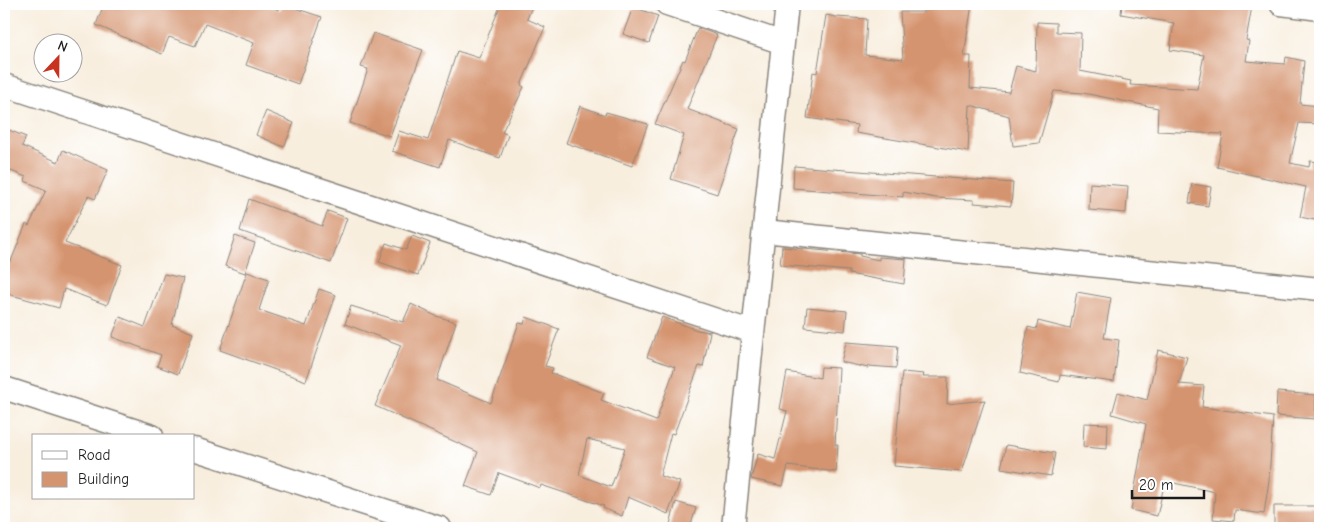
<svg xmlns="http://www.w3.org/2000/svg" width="1324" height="532" font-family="'Comic Neue',sans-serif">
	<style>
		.building { fill: #d59470; fill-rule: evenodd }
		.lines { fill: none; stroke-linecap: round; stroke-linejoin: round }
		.street-casing { stroke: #8a857d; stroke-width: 25 }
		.street { stroke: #fff; stroke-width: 22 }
	</style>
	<rect width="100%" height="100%" fill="#fff"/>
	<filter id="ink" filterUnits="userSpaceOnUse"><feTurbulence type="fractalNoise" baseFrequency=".02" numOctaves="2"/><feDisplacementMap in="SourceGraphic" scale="10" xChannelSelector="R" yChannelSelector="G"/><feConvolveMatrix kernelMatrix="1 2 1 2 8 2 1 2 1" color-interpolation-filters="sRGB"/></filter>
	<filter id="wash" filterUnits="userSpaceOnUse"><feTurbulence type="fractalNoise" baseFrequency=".0096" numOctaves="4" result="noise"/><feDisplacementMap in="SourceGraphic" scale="20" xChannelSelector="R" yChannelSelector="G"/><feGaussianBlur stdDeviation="1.12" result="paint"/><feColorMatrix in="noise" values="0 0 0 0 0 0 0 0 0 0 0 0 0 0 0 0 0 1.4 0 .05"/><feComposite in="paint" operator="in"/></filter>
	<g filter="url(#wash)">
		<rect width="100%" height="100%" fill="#f8eede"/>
		<g id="blocks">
			<!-- building -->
			<path class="building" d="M104,4H263L279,10L282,4L322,17L298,84L246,65L254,43L205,24L195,46L169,37L162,54L96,25Z
				M501,4H533L527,19L545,27L521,85L524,87L502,132L508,135L500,158L449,140L440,167L392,151L399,131L428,140L457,51L479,58Z
				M972,4L964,56H971L970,88L1009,92L1016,66L1036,71L1037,22L1056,23V32L1081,33L1080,71L1131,81L1130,85L1197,89L1204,55L1170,50L1174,23L1121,14L1122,4H1239L1252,6L1246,40L1249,41L1246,61L1285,64L1286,57L1304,61L1300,104L1320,106V124L1299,123L1290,163L1309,167L1310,161L1320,162V221L1300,217L1306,187L1217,167L1223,134L1157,131L1158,108L1083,93L1054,91L1039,143L1013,146L1009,116L970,105L968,152L856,133L857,125L807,118L813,72L817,73L826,15L836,17L867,19L865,55L903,59L900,12H924V6Z
				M633,7L658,16L649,43L623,34Z
				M698,28L717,35L687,109L739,129L717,194L671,179L684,135L655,124L683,60L685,61Z
				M373,33L423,50L390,136L350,123L368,69L361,67Z
				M580,106L605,115L606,112L648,124L632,166L566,143Z
				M266,111L294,123L284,147L256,135Z
				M9,130L26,137L22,146L58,162L63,150L108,170L95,199L88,196L65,243L122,265L107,305L64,289L59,308L4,293V259L11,261L26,224L29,226L46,190L25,181L26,177L11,171L4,189V138L5,139Z
				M794,166L1013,183L1011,206L974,203V200L936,198L903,192V197L793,188Z
				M1090,183L1128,186L1126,213L1089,210Z
				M1192,184L1211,187L1208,206L1189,203Z
				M249,199L322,226L328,211L347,218L331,263L240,231Z
				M235,236L255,243L245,273L225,266Z
				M412,236L430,243L418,275L379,262L386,243L406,250Z
				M782,247L860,254V256L879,260V257L906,259L904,284L849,274V271L780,265Z
				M247,272L269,279L259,310L306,326L319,289L336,295L306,381L220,350Z
				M164,274L183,278L172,325L193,333L178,374L157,366L161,355L112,337L120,317L145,327Z
				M1077,292L1111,298L1104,338L1119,340L1114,382L1060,375L1059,382L1020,373L1028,327L1036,329L1038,321L1070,329Z
				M411,304L436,316L456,322L437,380L491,403L519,323L524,324L526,317L559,329L545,366L553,368L551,373L604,393L601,400L656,421L675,367L647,357L662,317L697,330L710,332L703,367L699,366L674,434L671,433L660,476L680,482L668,514L628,497L622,516L603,508L604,506L541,485L540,488L499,473L491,495L465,486L478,452L375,406L401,345L345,324L351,306L403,322ZM587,439L625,448L611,487L579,475Z
				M807,307L847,311L845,331L805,327Z
				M846,342L898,346L896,368L868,366V368L841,362Z
				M1158,350L1187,357L1179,384L1204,386L1202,407L1273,417L1269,480L1264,514L1235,510L1234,521L1213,519L1215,492L1165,481L1157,516L1131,510L1146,424L1112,414L1118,392L1147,400Z
				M821,367L839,368L835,445H838L836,472L788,466L783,486L751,479L758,454L775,459L787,411L780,409L787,372L820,378Z
				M902,372L924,374L923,377H948L947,404L985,400L962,472L894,466Z
				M1277,392L1316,395L1315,419L1276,416Z
				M1084,423L1108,424L1107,449L1083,447Z
				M1006,445L1055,453L1051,476L1001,468Z
				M676,502L696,508L690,528H669Z
				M1274,506H1316V528H1274Z"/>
		</g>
	</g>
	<g filter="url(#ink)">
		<use href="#blocks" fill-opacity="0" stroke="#8a857d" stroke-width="1"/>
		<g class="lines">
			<defs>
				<path id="street" d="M667,4L783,43
					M1281,4L1320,9
					M4,85L753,332
					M764,231L1320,289
					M4,388L152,436
					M194,449L440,528
					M733,528L787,4"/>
			</defs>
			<!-- street casing -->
			<use href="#street" class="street-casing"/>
			<!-- street -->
			<use href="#street" class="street"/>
		</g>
	</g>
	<!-- margin -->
	<rect width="1324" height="532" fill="none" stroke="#fff" stroke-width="20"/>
	<!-- legend -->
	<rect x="32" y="434" width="162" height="65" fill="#ffffff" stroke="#a4a4a4"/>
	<rect x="42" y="451" width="25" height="8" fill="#ffffff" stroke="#a4a4a4"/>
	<text x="78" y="460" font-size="15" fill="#1c1c1c">Road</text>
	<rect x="42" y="472" width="25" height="15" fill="#d59470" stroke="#a4a4a4"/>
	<text x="78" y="484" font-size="15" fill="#1c1c1c">Building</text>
	<!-- north arrow -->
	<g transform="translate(58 58) rotate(22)"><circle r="24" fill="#ffffff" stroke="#a4a4a4"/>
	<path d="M0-4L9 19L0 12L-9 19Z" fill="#c8321e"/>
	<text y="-8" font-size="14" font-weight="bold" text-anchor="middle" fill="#1c1c1c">N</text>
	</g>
	<!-- scale -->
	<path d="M1132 490v8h72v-8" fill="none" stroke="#1c1c1c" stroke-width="2.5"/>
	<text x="1139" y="490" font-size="15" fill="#1c1c1c" stroke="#ffffff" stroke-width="4" paint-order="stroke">20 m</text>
</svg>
